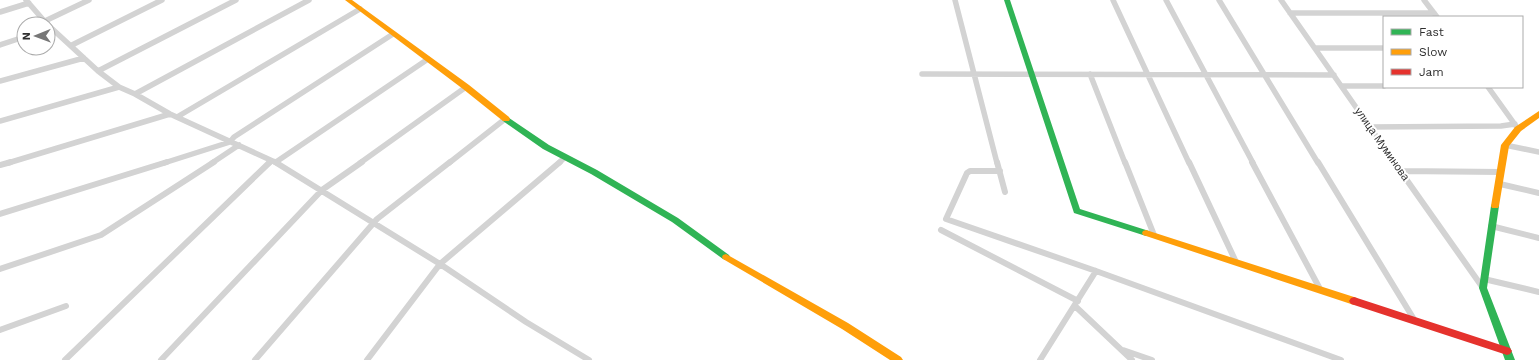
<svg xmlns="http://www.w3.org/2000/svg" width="1539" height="360" font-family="'Work Sans',sans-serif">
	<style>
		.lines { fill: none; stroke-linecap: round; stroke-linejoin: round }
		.street-far1 { stroke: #d3d3d3; stroke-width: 5.5 }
		.street { stroke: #d3d3d3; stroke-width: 6 }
		.fast { fill: #30b455; fill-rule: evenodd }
		.slow { fill: #ff9f0a; fill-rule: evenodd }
		.jam { fill: #e5322d; fill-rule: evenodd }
		.labels { text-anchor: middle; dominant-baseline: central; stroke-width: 4; stroke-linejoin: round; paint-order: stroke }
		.street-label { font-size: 11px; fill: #2e2e2e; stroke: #fff }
	</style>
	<rect width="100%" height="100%" fill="#fff"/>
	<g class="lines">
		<!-- street-far1 -->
		<path class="street-far1" d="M26,0L46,23
			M955,0L997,163
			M1113,0L1189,163
			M1166,0L1253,163
			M1219,0L1318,163
			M1281,0L1395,163
			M1424,0L1437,17
			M0,12L29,3
			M1290,13H1434
			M45,21L89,0
			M48,25L98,71L119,87L135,94L170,114L277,163
			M0,45L24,37
			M72,45L162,0
			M1315,48H1384
			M98,71L236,0
			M922,74L1334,75
			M1090,74L1125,163
			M0,81L84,58
			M1342,86H1384
			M1488,87L1516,126
			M135,94L309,0
			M177,117L360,9
			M0,121L119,87
			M1370,127L1501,126L1515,124
			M1505,145L1539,152
			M276,162L428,59
			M8,163L170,114
			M164,163L230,142L234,137L393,34
			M212,163L239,145
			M269,163L271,161
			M360,163L466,87
			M449,163L505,119
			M559,163L564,158"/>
		<!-- street -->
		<path class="street" d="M275,162L440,264L526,322L589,360
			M997,162L1005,192
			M1125,162L1154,235
			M1189,162L1236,262
			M1252,162L1320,289
			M1318,162L1415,321
			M1394,162L1483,288
			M0,165L11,162
			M1000,171H970L967,173L946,219L1096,271L1341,360
			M1401,171L1501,172
			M1500,184L1539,193
			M0,214L167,162
			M1491,226L1539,238
			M941,230L1078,301
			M0,269L101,235L214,162
			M1484,279L1539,292
			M1075,306L1132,360
			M0,330L66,306
			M1123,350L1152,360
			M65,360L270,162
			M161,360L322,190L362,162
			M255,360L377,219L450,162
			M367,360L440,264L560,162
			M1040,360L1096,271"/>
		<!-- fast -->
		<path class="fast" d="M1004,0H1010L1080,209L1149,231L1150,233L1149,235L1146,236L1074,213Z
			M506,116L549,145L597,170L678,218L729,255L730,257L729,259L726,260L723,259L672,222L591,174L543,149L503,121L502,119L503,117Z
			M1495,203L1498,204L1499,206L1487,288L1515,360H1505L1479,288L1491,206L1492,204Z"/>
		<!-- slow -->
		<path class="slow" d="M345,0H352L469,85L509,117L510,119L509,121H503L463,89Z
			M1539,111V118L1521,131L1509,146L1499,206L1498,208H1492L1491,206L1501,145L1515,127Z
			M1146,230L1354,297L1357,298L1359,301L1357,304L1354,305L1143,235L1142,233L1143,231Z
			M726,254L848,323L901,357L903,360H890L842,329L723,259L722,257L723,255Z"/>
		<!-- jam -->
		<path class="jam" d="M1354,297L1507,347L1510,348L1512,351L1510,354L1507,355L1351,304L1349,301L1351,298Z"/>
	</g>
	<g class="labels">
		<!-- street labels -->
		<g class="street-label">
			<text transform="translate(1382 144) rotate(55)">улица Муминова</text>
		</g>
	</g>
	<!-- legend -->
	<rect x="1383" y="16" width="140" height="72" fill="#ffffff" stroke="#ababab"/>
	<rect x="1391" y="29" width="20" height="6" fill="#30b455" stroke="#ababab"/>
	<text x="1419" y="36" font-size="12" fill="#2e2e2e">Fast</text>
	<rect x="1391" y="49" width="20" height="6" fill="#ff9f0a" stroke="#ababab"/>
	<text x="1419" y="56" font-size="12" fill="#2e2e2e">Slow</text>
	<rect x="1391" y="69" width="20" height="6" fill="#e5322d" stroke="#ababab"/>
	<text x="1419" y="76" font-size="12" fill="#2e2e2e">Jam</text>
	<!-- north arrow -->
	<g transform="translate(36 36) rotate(269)"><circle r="19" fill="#ffffff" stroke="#ababab"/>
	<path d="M0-3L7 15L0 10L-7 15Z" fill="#777777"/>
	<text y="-6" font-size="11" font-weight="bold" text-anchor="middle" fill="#2e2e2e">N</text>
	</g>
</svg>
